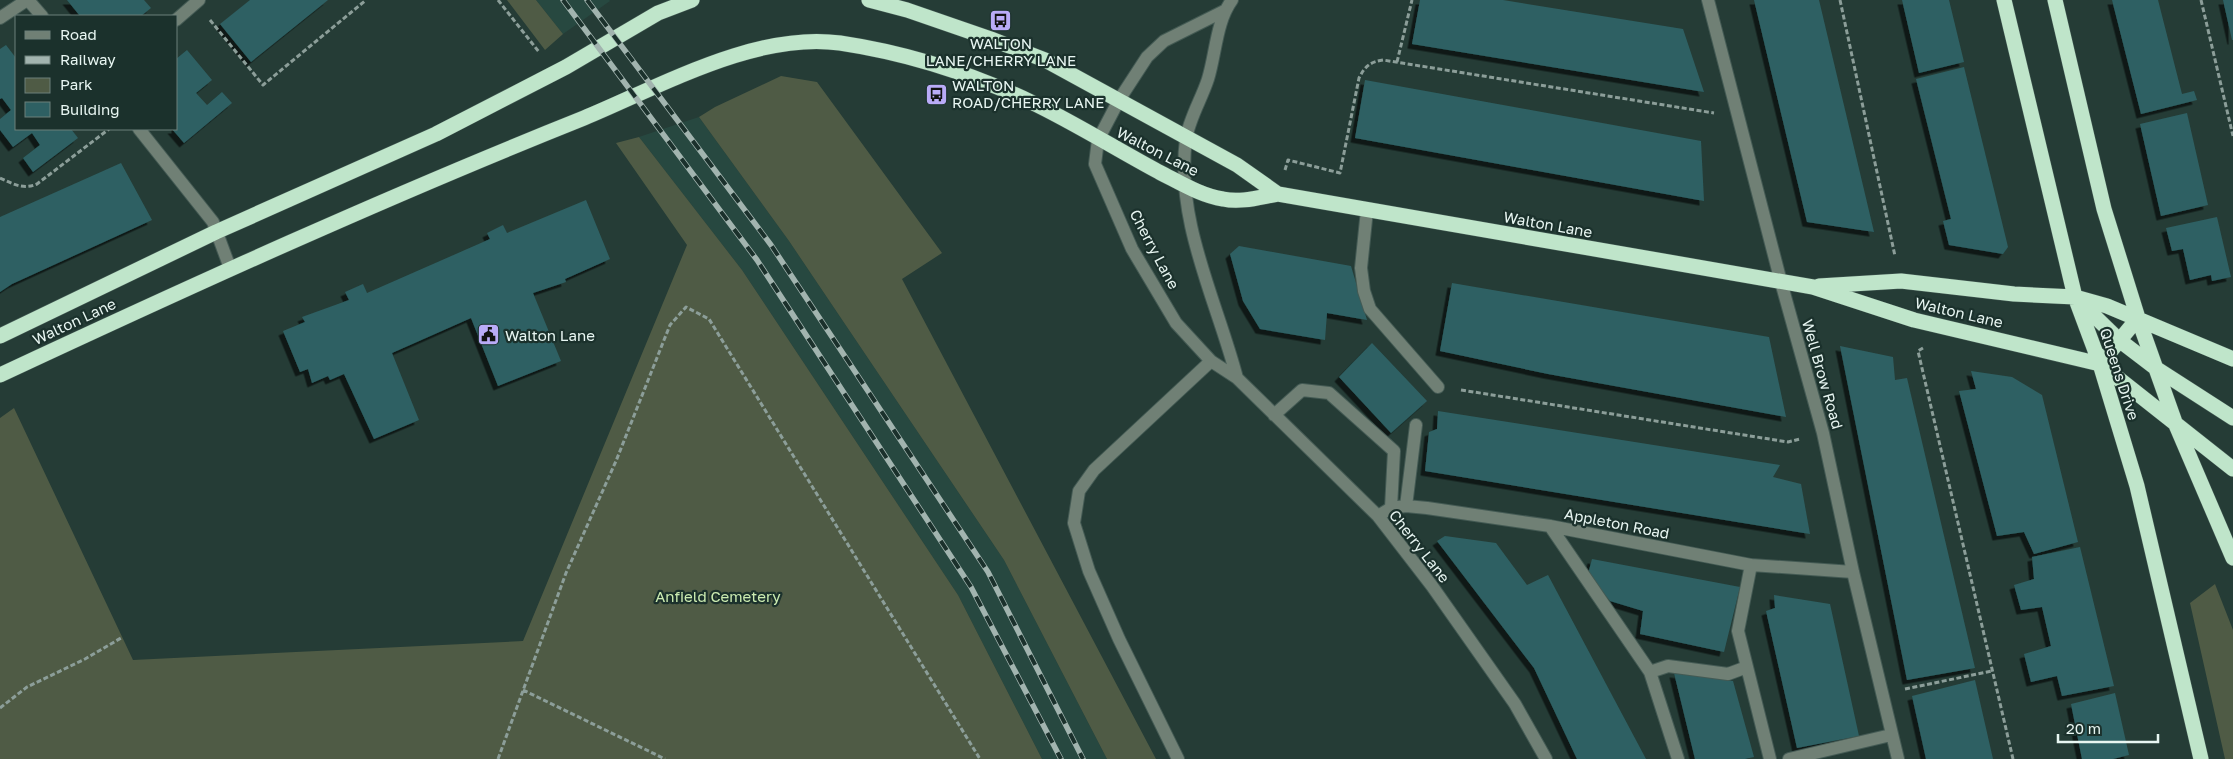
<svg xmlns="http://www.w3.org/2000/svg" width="2233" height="759" font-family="'Golos Text',sans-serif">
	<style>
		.built { fill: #274840 }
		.green { fill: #4f5b45 }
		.building { fill: #2e6063; filter: url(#shadow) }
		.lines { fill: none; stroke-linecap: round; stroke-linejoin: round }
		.minor-casing { stroke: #445a54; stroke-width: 14 }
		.highway-casing { stroke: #445a54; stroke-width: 16 }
		.path { stroke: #8c9e99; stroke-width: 3; stroke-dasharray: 5 2.5; stroke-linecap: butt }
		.minor { stroke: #708075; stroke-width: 12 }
		.highway { stroke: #bfe5ca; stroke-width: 15 }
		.rail-casing { stroke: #a2b4af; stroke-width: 5.5 }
		.rail { stroke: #1b312c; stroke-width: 4; stroke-dasharray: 11; stroke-linecap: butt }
		.labels { text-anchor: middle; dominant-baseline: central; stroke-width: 4.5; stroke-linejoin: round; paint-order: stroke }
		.poi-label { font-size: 15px; fill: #e8f6f2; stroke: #1b312c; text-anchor: start }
		.street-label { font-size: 15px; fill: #e8f6f2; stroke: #1b312c }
		.park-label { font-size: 15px; fill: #ccecb1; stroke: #1b312c }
	</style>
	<defs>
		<filter id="shadow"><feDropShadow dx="-4.5" dy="4.5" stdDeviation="0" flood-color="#0009"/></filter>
	</defs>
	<rect width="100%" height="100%" fill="#253c36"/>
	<!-- built -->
	<path class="built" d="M536,0H609L610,1L563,34Z
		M699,117L789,241L1004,560L1107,759H1042L958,595L742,270L639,137Z"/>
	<!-- green -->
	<path class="green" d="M507,0H536L563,34L545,50Z
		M781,76L817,82L942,253L902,279L1156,759H1107L1004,560L789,241L699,117L715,107Z
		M639,137L742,270L958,595L1042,759H0V418L14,408L133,660L523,641L687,245L616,143Z
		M2215,584L2233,630V759H2225L2190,603Z"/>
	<!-- building -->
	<path class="building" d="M67,0H144L151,8L141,16H80Z
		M250,0H328L251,62L220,24Z
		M1420,0H1503L1683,29L1704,92L1412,44Z
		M1754,0H1819L1874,232L1807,222Z
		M1902,0H1949L1964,62L1919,73Z
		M2112,0H2158L2182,94L2194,91L2197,100L2141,114Z
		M2223,0H2233V40H2232Z
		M6,45L16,58V129H71L78,138L33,172L23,158L40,145L32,133L13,147L0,130V119L11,110L2,98L0,99V49Z
		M187,50L212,80L196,93L207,105L222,92L232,103L184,143L172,129H176V59Z
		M1964,67L2008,247L2003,254L1949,245L1943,221L1951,219L1916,79Z
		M1365,80L1701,141L1704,201L1355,138Z
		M2187,113L2208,205L2161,216L2140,124Z
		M121,163L152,220L12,284L0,292V217Z
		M586,200L610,259L565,279L566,282L533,293L561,361L498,386L471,318L392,353L419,420L374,439L344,374L330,380L328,376L312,383L308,369L300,372L283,331L305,322L302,317L349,300L345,292L363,284L367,293L490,239L487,233L503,225L507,233Z
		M2217,217L2231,277L2212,281L2211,275L2190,280L2183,249L2172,251L2166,228Z
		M1239,246L1351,266L1367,320L1327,313L1325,340L1260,329L1243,301L1230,254Z
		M1452,283L1769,337L1786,417L1548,374L1440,351Z
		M1372,343L1427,401L1391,433L1339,377Z
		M1840,346L1893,357L1895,380L1907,378L1975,668L1907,680Z
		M1971,371L2012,377L2042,395L2078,542L2034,554L2024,532L1997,536L1959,391L1976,389Z
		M1438,411L1780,465L1773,477L1801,484L1810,534L1425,471L1429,432L1437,429Z
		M1445,536L1496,543L1527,585L1548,575L1646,759H1577L1534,668L1437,541Z
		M2080,547L2114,686L2062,696L2057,676L2031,682L2024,654L2051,646L2042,607L2021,610L2014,585L2034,579L2032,557Z
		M1592,559L1740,587L1724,652L1640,634L1643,611L1610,601L1588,574Z
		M1774,595L1830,604L1859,736L1797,748L1766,611L1775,608Z
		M1674,673L1733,681L1754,757L1745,759H1695Z
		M1975,680L1993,759H1926L1912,696Z
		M2115,693L2129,755L2113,759H2082L2071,704Z"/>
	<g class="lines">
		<defs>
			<path id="minor" d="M28,0L42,16
				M1232,0C1216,22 1216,53 1208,79C1202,98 1189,119 1186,139C1175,221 1217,301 1237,378
				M1708,0L1781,282L1823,433L1853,572L1898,759
				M1224,11L1164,41L1147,57L1119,100L1098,140L1095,164L1132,249L1176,323L1211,361L1237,378L1378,516L1432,586L1515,704L1546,759
				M0,18L27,0
				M176,20L199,0
				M139,129L213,222L230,268
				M1367,210L1361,268L1364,291L1370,309L1438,387
				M1274,415L1302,390L1329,393L1394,451L1391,508
				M1406,506L1416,425
				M1378,516L1391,508L1406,506L1427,508L1550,526L1751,565L1853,572
				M1550,526L1650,672L1678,759
				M1751,565L1738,631L1770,759
				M1650,672L1668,666L1728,674L1747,667
				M1178,759L1119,639L1089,571L1074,523L1079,491L1094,470L1211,361
				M1789,759L1891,735"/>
			<path id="highway" d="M869,0L907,10L991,39L1045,60L1237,165L1278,194
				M2004,0L2075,297L2100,364L2137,486L2201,759
				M2055,0L2104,209L2138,318L2176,425L2233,558
				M1819,286L1901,281L2014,294L2075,297L2107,306L2233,359
				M2078,300L2119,340L2157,369L2233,418
				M0,336L216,232L436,134L566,67L658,13L692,0
				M2100,364L2138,318
				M0,375C193,285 386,197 584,118C659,87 757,31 840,43C907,53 970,73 1031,102C1075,123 1116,149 1159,172C1179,182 1201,196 1223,199C1241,203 1260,197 1278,194L1813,287L1914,320L2100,364L2233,469"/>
		</defs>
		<!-- minor casing -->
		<use href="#minor" class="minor-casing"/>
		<!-- highway casing -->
		<use href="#highway" class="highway-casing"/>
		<!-- path -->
		<path class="path" d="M498,0L539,52
			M1840,0L1895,256
			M2201,0L2233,136
			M210,20L263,85L366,0
			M1397,62L1412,0
			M1285,170L1288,160L1340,173L1359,78C1365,66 1370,62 1383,60L1714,113
			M0,178C13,184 23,190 37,184L109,129
			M1923,348L1918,351L2013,759
			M1461,390L1788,442L1800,439
			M1905,689L1992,671
			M523,690L665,759
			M0,708L27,687L85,659L121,638
			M498,759L566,573L616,461L670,325L686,307L709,319L980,759"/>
		<!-- minor -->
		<use href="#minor" class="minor"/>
		<!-- highway -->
		<use href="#highway" class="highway"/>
		<defs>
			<path id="rail" d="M563,0L757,260L971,587L1061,759
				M587,0L771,245L988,572L1083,759"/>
		</defs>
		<!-- rail casing -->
		<use href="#rail" class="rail-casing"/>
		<!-- rail -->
		<use href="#rail" class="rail"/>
	</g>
	<!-- icons -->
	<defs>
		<symbol id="bus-square" viewBox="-11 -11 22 22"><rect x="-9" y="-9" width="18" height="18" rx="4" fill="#b9abf7" stroke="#1b312c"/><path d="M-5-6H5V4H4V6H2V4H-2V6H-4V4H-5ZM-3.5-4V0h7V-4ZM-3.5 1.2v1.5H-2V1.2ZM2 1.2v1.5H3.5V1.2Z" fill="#111"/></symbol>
		<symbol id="civic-square" viewBox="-11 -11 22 22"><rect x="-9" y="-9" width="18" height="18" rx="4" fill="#b9abf7" stroke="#1b312c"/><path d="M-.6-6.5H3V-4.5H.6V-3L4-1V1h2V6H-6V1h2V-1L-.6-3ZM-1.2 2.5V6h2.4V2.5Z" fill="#111"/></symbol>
	</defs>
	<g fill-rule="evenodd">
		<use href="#bus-square" x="988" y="8" width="25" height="25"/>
		<use href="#bus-square" x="924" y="82" width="25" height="25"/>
		<use href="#civic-square" x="476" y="322" width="25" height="25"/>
	</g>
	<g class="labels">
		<!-- poi labels -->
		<g class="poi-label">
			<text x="1001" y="43" text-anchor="middle">WALTON<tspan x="1001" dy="17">LANE/CHERRY LANE</tspan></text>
			<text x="952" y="85">WALTON<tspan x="952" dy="17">ROAD/CHERRY LANE</tspan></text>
			<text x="505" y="335">Walton Lane</text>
		</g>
		<!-- street labels -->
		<g class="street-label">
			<text transform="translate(1158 151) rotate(27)">Walton Lane</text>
			<text transform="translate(1548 224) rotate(10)">Walton Lane</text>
			<text transform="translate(1155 249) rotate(62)">Cherry Lane</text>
			<text transform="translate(1959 312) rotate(13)">Walton Lane</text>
			<text transform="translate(74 321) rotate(-25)">Walton Lane</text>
			<text transform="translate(1823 374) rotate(74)">Well Brow Road</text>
			<text transform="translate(2120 374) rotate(72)">Queens Drive</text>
			<text transform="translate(1617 523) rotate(11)">Appleton Road</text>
			<text transform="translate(1420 546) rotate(52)">Cherry Lane</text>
		</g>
		<!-- park labels -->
		<g class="park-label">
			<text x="718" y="596">Anfield Cemetery</text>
		</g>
	</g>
	<!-- legend -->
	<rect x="15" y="15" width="162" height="115" fill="#1b312c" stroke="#6d807b"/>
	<rect x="25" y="31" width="25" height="8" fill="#708075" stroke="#6d807b"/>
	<text x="60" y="40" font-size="15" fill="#e8f6f2">Road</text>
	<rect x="25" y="56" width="25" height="8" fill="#a2b4af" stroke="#6d807b"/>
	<text x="60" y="65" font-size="15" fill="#e8f6f2">Railway</text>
	<rect x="25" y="78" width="25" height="15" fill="#4f5b45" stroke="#6d807b"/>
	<text x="60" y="90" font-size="15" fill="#e8f6f2">Park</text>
	<rect x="25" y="102" width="25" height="15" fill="#2e6063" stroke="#6d807b"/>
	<text x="60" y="115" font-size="15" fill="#e8f6f2">Building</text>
	<!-- scale -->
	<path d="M2058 734v8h100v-8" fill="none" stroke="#e8f6f2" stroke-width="2.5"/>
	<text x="2066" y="734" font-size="15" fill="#e8f6f2" stroke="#1b312c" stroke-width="4" paint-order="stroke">20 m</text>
</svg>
